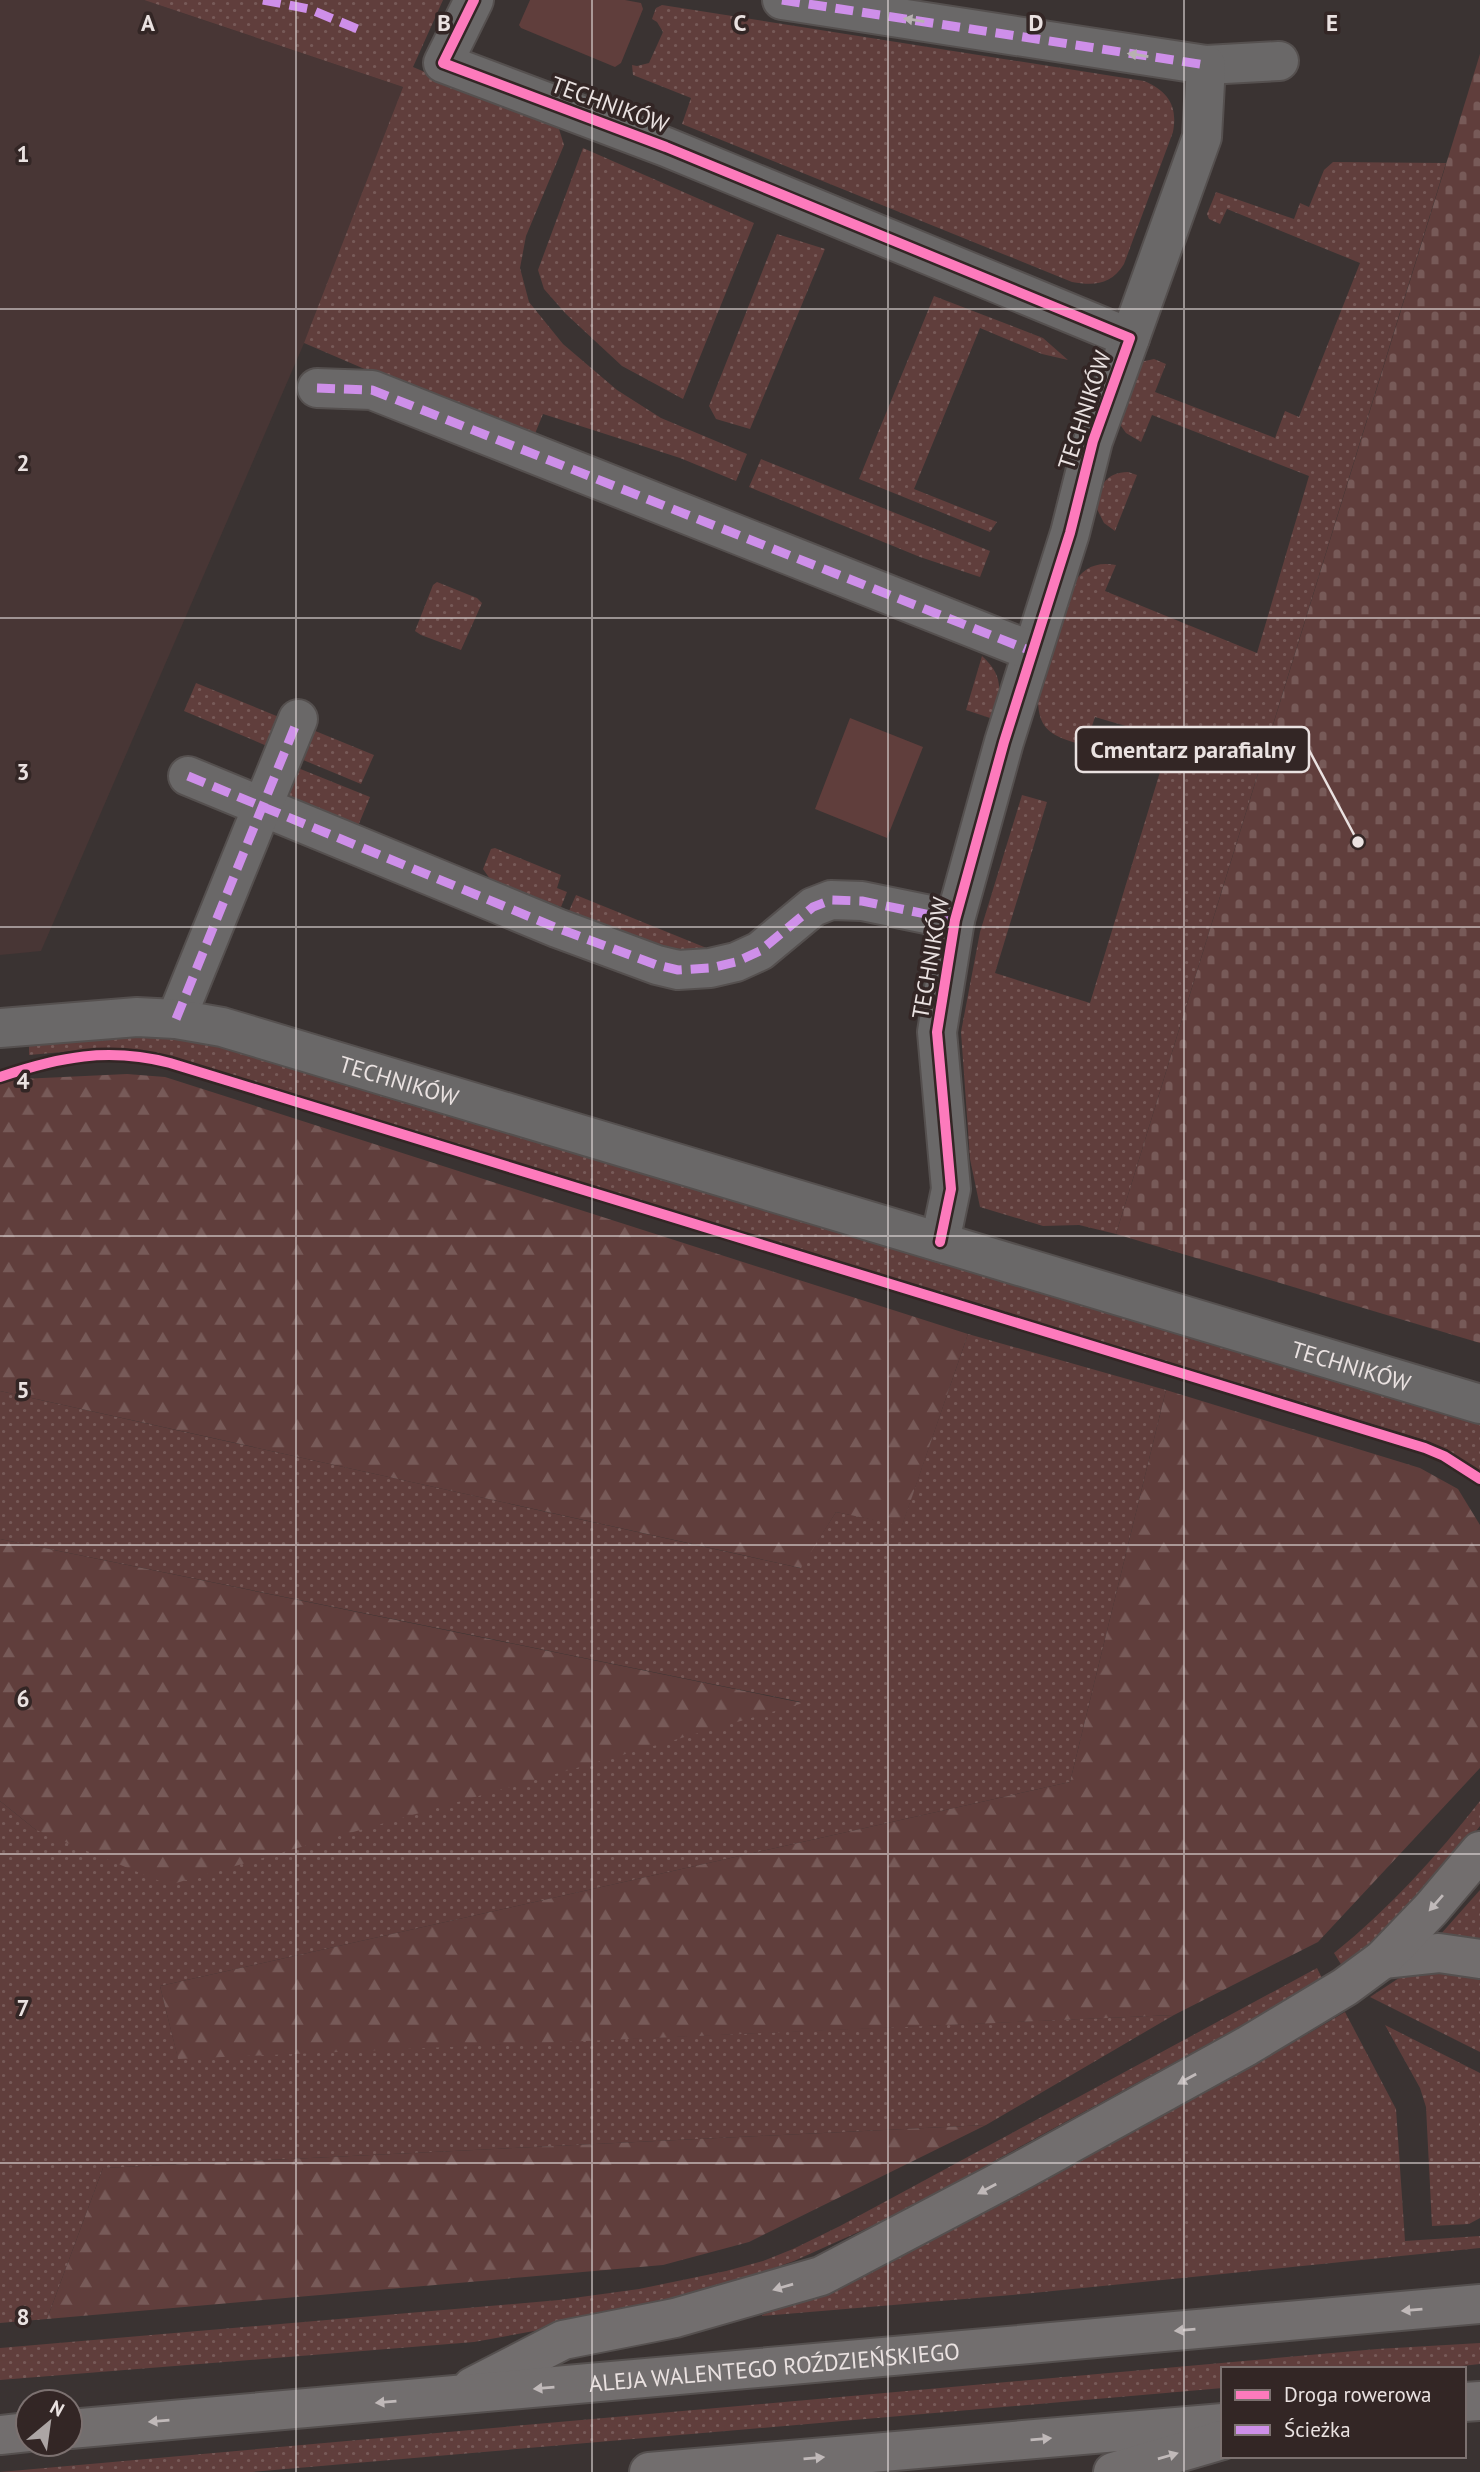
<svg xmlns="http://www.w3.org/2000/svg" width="1480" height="2472" font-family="'PT Sans',sans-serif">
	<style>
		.built { fill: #483635 }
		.grass { fill: url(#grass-dots) }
		.forest { fill: url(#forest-firs) }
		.cemetery { fill: url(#cemetery-stones) }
		.park { fill: #603e3c }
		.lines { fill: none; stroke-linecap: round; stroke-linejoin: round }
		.minor-casing { stroke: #55504f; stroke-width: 42 }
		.motorway-casing { stroke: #55504f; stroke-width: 42 }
		.minor { stroke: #6a6868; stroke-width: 38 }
		.motorway { stroke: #726e6e; stroke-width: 38 }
		.quiet { stroke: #ce8fe9; stroke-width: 9; stroke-dasharray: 18 9; stroke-linecap: butt }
		.cycleway-casing { stroke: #332625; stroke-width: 15 }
		.cycleway { stroke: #fd7abc; stroke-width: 10 }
		.oneway { fill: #b7b1b1 }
		.oneway2 { fill: #c0b9b9 }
		.grid { fill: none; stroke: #eae2e1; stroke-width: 2; stroke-opacity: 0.55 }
		.labels { text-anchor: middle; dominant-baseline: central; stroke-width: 7; stroke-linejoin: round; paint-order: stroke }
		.street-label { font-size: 23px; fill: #eae2e1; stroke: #332625 }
		.grid-label { font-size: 23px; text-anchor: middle; font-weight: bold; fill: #eae2e1; stroke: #332625; stroke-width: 7; stroke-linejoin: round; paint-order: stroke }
		.leader { fill: none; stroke: #eae2e1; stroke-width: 2.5 }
		.callout-dot { fill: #eae2e1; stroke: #332625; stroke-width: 2.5 }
		.callout { fill: #332625; stroke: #eae2e1; stroke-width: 2.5 }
		.callout-label { font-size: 24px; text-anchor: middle; font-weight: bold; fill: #eae2e1 }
	</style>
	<defs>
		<pattern id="grass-dots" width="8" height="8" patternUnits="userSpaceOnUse" patternTransform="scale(1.75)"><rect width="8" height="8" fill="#603e3c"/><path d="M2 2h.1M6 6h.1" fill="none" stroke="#775a58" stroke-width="1.8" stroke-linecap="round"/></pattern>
		<pattern id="forest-firs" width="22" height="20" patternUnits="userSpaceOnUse" patternTransform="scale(1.75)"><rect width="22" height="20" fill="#603e3c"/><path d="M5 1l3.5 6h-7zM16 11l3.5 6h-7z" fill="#775a58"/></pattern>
		<pattern id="cemetery-stones" width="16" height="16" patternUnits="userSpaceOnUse" patternTransform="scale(1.75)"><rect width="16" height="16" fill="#603e3c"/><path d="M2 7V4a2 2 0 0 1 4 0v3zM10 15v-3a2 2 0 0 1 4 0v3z" fill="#775a58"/></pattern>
	</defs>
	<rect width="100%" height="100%" fill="#3a3332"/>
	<!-- built -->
	<path class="built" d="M0,0H144L403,87L318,311L41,951L0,955Z"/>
	<!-- grass -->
	<path class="grass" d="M144,0H443L413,67L559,129L564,145L526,236L520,268L529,302L563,344L617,390L661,418L747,454L736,481L680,458L543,414L532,441L304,343L403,87Z
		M662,5L1144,81C1168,91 1178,106 1173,132L1124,264C1111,285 1094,286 1072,282L682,124L691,98L633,75L632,65L637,66L649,63L663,32L657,22L652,19L656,8Z
		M583,148L754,223L683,399L622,366L566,314L544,289L538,270Z
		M1333,162L1446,163L1116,1234L1079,1225L1043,1226L980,1207L970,1159L961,1032L980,932L1022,795L1047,802L995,973L1090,1003L1170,739L1095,717L1087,741L1082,745C1054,736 1038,732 1038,699L1072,586C1082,568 1096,561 1116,565L1105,591L1257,653L1309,476L1152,415L1141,442L1126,433L1119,423L1136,363L1154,359L1166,364L1155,392L1275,438L1285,411L1299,417L1360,263L1227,209L1220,224L1209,219L1207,214L1216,192L1294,219L1300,203L1309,207L1324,170Z
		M777,234L825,249L750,429L716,419L709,406Z
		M934,296L1043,338L1068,360L1042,354L980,328L914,489L997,522L990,532L859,479Z
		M761,459L990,551L980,577L920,557L749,487Z
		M1128,472L1137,475L1115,531L1104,523L1094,503C1101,484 1106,473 1128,472Z
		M437,582L477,598L482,603L461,650L421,635L415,631L433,585Z
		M982,656C1004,676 1001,691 994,716L990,718L966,710Z
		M196,683L279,717L267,746L184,711Z
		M308,728L374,755L361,784L296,757Z
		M293,766L370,797L358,826L291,800L284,786Z
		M495,848L561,875L557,888L567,892L561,907L490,879L483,869L491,849Z
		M576,895L709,949C658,954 616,930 569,911Z
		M133,1037L175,1038L218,1046L1480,1424V1478C1465,1459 1446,1448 1424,1440L170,1057L129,1049L108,1048L29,1055V1043Z
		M968,1334L1166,1390L1070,1782L160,1986L178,2058L1174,2015L986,2125L103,2168L47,2319L0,2323V1801L36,1830L801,1702L0,1539V1391L800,1568L836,1512L902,1525Z
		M1480,1801V1826L1444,1871L1381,1936L1342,1966L1334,1953C1389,1909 1436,1857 1480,1801Z
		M1480,1890V1941L1439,1936Z
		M1317,1968L1323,1980L1290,1999L892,2217L794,2261L723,2286L594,2320L474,2342L0,2380V2348L559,2300L639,2289L726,2271L763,2261L793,2249L840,2226Z
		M1430,1971L1480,1973V2052L1370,1997L1399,1978Z
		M1345,2012L1396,2109L1405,2241L1480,2236V2248L1023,2294L762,2316V2315C882,2269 993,2209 1104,2147C1185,2102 1266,2059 1345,2012Z
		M1385,2025L1480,2073V2218L1469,2224L1432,2226L1426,2107L1420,2088Z
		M1480,2343V2364L1435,2369H1223V2388L252,2472H0L1377,2349Z"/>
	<!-- forest -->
	<path class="forest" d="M127,1074L165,1077L968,1334L902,1526L836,1512L801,1568L0,1391V1080Z
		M1166,1390L1420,1468L1458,1489L1480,1525V1768L1318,1942L1174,2015L178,2059L160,1986L1070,1782Z
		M0,1539L803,1703L169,1885L36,1830L0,1801Z
		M986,2125L749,2242L663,2265L47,2319L103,2168Z"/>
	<!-- cemetery -->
	<path class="cemetery" d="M1480,54V1343L1116,1234Z"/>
	<!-- park -->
	<path class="park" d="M530,0H625L641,3L643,9L621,63L615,67L521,28L519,25Z
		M850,718L923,747L887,838L815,809Z"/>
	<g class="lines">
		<defs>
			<g id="minor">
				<path d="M474,0L443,63L666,147L1130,338L1093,441L1070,533L1004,742L955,920L937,1032L951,1189L940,1242"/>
				<path d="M782,0L1206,65L1279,61"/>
				<path d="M1130,338L1202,137L1206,65"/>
				<path d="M317,388L372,390L1031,651"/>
				<path d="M188,776L557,928L657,965L678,970L710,968L736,962L760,951L813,907L831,900L862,901L955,920"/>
				<path d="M176,1019L298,719"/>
				<path id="s1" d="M0,1028L137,1017L176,1019L222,1027L1480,1404"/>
			</g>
			<g id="motorway">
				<path d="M1383,1959L1439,1953L1480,1959"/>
				<path d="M472,2387L563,2340L675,2318L821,2276L1024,2169L1247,2046L1345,1987L1383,1959L1431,1909L1480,1851"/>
				<path d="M1464,2402L1480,2401"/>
				<path id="s2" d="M70,2429L1480,2304"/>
				<path d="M0,2435L28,2432"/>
				<path d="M649,2472L1223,2423"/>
				<path d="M1113,2472L1222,2440"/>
			</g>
		</defs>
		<!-- minor casing -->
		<use href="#minor" class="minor-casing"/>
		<!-- motorway casing -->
		<use href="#motorway" class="motorway-casing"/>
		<!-- minor -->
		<use href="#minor" class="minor"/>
		<!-- motorway -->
		<use href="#motorway" class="motorway"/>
		<!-- quiet -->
		<path class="quiet" d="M263,0L309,9L365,32
			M782,0L1206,65
			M317,388L372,390L1031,651
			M188,776L557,928L657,965L678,970L710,968L736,962L760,951L813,907L831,900L862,901L955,920
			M176,1019L298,719"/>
		<defs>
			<path id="cycleway" d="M474,0L443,63L666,147L1130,338L1093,441L1070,533L1004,742L955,920L937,1032L951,1189L940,1242
				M0,1077C59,1057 108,1047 170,1063L1425,1448L1444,1456L1480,1479"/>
		</defs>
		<!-- cycleway casing -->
		<use href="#cycleway" class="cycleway-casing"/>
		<!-- cycleway -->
		<use href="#cycleway" class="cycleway"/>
	</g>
	<!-- one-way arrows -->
	<defs><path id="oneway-solid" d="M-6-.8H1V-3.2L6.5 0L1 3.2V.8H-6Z" transform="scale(1.75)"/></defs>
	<g class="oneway">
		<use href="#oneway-solid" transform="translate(914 20) rotate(-171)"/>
		<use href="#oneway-solid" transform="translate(1138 55) rotate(-171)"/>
	</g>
	<g class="oneway2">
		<use href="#oneway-solid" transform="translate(1436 1903) rotate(131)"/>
		<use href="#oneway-solid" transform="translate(1187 2079) rotate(151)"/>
		<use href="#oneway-solid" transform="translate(987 2189) rotate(152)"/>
		<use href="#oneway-solid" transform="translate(783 2287) rotate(164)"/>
		<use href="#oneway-solid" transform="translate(1412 2310) rotate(175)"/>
		<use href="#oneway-solid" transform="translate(1185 2330) rotate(175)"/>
		<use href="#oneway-solid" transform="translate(544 2388) rotate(175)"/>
		<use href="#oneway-solid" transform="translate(386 2402) rotate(175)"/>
		<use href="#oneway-solid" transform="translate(159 2421) rotate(175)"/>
		<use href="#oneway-solid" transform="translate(1041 2439) rotate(-5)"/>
		<use href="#oneway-solid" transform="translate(1168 2456) rotate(-16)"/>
		<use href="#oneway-solid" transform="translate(814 2458) rotate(-5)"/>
	</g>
	<!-- grid -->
	<path class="grid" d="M296,0V2472M592,0V2472M888,0V2472M1184,0V2472M0,309H1480M0,618H1480M0,927H1480M0,1236H1480M0,1545H1480M0,1854H1480M0,2163H1480"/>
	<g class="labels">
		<!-- street labels -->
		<g class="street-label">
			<text transform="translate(610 104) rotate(20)">TECHNIKÓW</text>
			<text transform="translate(1084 410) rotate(-72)">TECHNIKÓW</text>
			<text transform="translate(930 958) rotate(-80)">TECHNIKÓW</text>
			<text stroke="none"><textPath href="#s1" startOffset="408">TECHNIKÓW</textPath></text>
			<text stroke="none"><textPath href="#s1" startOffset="1402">TECHNIKÓW</textPath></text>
			<text stroke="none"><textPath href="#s2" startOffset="707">ALEJA WALENTEGO ROŹDZIEŃSKIEGO</textPath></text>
		</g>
	</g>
	<g class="grid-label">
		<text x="148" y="31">A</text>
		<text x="444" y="31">B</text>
		<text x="740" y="31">C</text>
		<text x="1036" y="31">D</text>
		<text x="1332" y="31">E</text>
		<text x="23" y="162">1</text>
		<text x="23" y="471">2</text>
		<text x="23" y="780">3</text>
		<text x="23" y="1089">4</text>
		<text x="23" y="1398">5</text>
		<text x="23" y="1707">6</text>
		<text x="23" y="2016">7</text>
		<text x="23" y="2325">8</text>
	</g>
	<!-- callouts -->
	<path class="leader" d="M1358 842L1309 750"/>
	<circle class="callout-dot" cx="1358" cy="842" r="7"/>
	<rect class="callout" x="1076" y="727" width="233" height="45" rx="7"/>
	<g class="callout-label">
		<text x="1193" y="758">Cmentarz parafialny</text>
	</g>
	<!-- legend -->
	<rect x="1221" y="2367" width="245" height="91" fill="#332625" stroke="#7c7170" stroke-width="2"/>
	<rect x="1235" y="2390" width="35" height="10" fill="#fd7abc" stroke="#7c7170" stroke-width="2"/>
	<text x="1284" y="2402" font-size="21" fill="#eae2e1">Droga rowerowa</text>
	<rect x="1235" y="2425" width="35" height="10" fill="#ce8fe9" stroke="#7c7170" stroke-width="2"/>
	<text x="1284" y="2437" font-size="21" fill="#eae2e1">Ścieżka</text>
	<!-- north arrow -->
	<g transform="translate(49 2423) rotate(29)"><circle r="33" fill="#332625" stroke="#7c7170" stroke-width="2"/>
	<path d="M0-5L12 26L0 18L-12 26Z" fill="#aca5a4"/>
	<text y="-10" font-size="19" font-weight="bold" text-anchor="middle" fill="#eae2e1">N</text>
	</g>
</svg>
